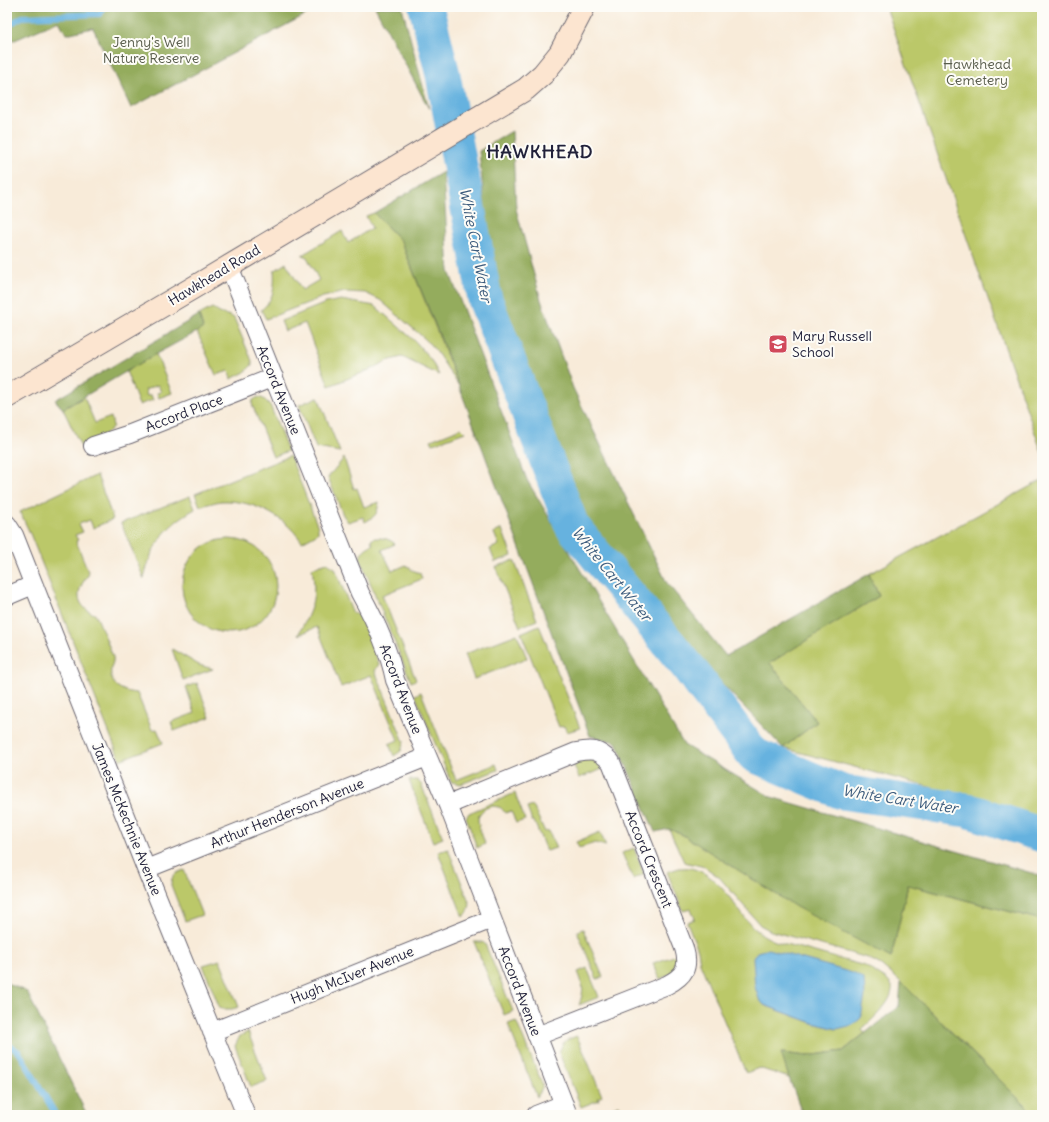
<svg xmlns="http://www.w3.org/2000/svg" width="1049" height="1122" font-family="Delius,sans-serif">
	<style>
		.green { fill: #bbc869; stroke: #6e7552; fill-rule: evenodd }
		.forest { fill: #94ac5d; stroke: #5b674c }
		.water { fill: #66b2df; stroke: #446a8d }
		.lines { fill: none; stroke-linecap: round; stroke-linejoin: round }
		.stream { stroke: #66b2df; stroke-width: 6 }
		.river { stroke: #66b2df; stroke-width: 35 }
		.street-casing { stroke: #6d6872; stroke-width: 20 }
		.secondary-casing { stroke: #6d6872; stroke-width: 24 }
		.street { stroke: #fff; stroke-width: 18 }
		.secondary { stroke: #fce5d0; stroke-width: 22 }
		.labels { text-anchor: middle; dominant-baseline: central; stroke-width: 4; stroke-linejoin: round; paint-order: stroke }
		.park-label { font-size: 14px; fill: #585c4b; stroke: #fdfcf7 }
		.street-label { font-size: 14px; fill: #22223b; stroke: #fdfcf7 }
		.poi-label { font-size: 14px; fill: #22223b; stroke: #fdfcf7; text-anchor: start }
		.water-label { font-size: 15px; font-style: italic; fill: #3d5c7d; stroke: #fdfcf7 }
		.district-label { font-size: 18px; font-weight: bold; letter-spacing: 1px; fill: #22223b; stroke: #fdfcf7 }
	</style>
	<rect width="100%" height="100%" fill="#fdfcf7"/>
	<filter id="ink" filterUnits="userSpaceOnUse"><feTurbulence type="fractalNoise" baseFrequency=".025" numOctaves="2"/><feDisplacementMap in="SourceGraphic" scale="8" xChannelSelector="R" yChannelSelector="G"/><feConvolveMatrix kernelMatrix="1 2 1 2 8 2 1 2 1" color-interpolation-filters="sRGB"/></filter>
	<filter id="wash" filterUnits="userSpaceOnUse"><feTurbulence type="fractalNoise" baseFrequency=".012" numOctaves="4" result="noise"/><feDisplacementMap in="SourceGraphic" scale="16" xChannelSelector="R" yChannelSelector="G"/><feGaussianBlur stdDeviation="0.9" result="paint"/><feColorMatrix in="noise" values="0 0 0 0 0 0 0 0 0 0 0 0 0 0 0 0 0 1.4 0 .05"/><feComposite in="paint" operator="in"/></filter>
	<g filter="url(#wash)">
		<rect width="100%" height="100%" fill="#f8ebd9"/>
		<!-- green -->
		<path class="green" d="M886,7H1042V453Z
			M374,213L401,241L459,386L436,351L425,339L380,300L365,293L345,292L323,297L266,319L261,310C274,300 275,286 274,271L286,263L302,290L319,280L307,257L302,255L342,231L348,243L372,228L366,216Z
			M341,300L375,306L416,342L431,360L439,375L402,357L387,361L372,369L329,386L305,323L285,331L281,321L326,303Z
			M212,308L214,309C223,317 227,313 234,318L252,361V365L245,372L231,379L229,371L216,375L197,332L203,328L199,315Z
			M156,354L172,393L159,398L157,393L161,392L158,385L145,390L147,396L151,395L153,400L139,405L126,371Z
			M84,397L95,423L111,417L113,426L108,432L90,443L86,457L63,409Z
			M258,397L264,399L270,405L288,451L273,457L252,404L253,400Z
			M318,397L340,452L316,448L299,405Z
			M461,428L465,432L433,444L431,440Z
			M290,456L318,527V533L302,542C297,535 291,528 285,523C267,509 245,500 221,501C214,502 207,505 200,506L195,494Z
			M344,458L354,489L357,488L364,507L379,502C377,515 376,516 365,522L363,517L348,522L343,515L328,477Z
			M97,475L113,519L93,528L90,520L79,524L83,532L75,535L78,540L76,541L89,574C75,591 74,605 96,615C102,629 108,643 113,657C114,661 112,664 111,669C109,685 122,692 137,693L152,730L157,729L163,743L120,760L29,531L20,512Z
			M1042,480V817L783,748L817,722L769,663L879,596L869,574Z
			M190,496L195,509C166,525 151,545 144,579L121,523Z
			M502,529L512,556L495,562L490,549L499,545L494,533Z
			M375,538C383,538 389,538 395,544L382,550L392,571L406,565L412,570L420,573L422,579L382,595L416,680L411,682L360,558C362,550 366,548 373,544L371,540Z
			M182 586a47 47 0 1 1 94 0a47 47 0 1 1-94 0Z
			M514,560L537,620L520,627L496,567Z
			M327,563L335,568L352,612L362,617L379,664L375,671L404,742L401,751L394,756L389,744L398,740L371,675L341,687L317,627L298,635C312,609 317,599 312,568Z
			M539,625L580,728L567,732L564,726L559,727L521,633Z
			M517,634L527,658L474,679L465,654Z
			M172,649L199,665L213,669L183,680Z
			M197,683L210,717L174,731L171,722L195,713L186,687Z
			M421,692L456,780L496,764L498,770L461,784L451,782L415,695Z
			M587,759L593,760L603,769L579,778L573,763Z
			M409,780H417L421,784L443,838L433,842Z
			M515,793L525,820L516,823L511,811L505,813C503,810 501,807 498,807C490,804 479,810 478,819C478,826 483,837 485,844L477,848L466,817L469,813Z
			M533,806L545,832L549,831L556,848L546,851L534,821H532L527,808Z
			M669,829L683,835L891,958L908,885L1042,920V1115H1035L901,982L881,965L868,958L771,931L760,925L720,878L705,867L684,862Z
			M600,832L606,846L595,843L579,848L576,842Z
			M634,848L644,874L633,879L622,853Z
			M448,849L470,904L468,912L463,917L438,852Z
			M679,868C684,868 690,867 694,869C721,877 734,907 752,926C759,933 766,937 775,941L865,966L887,980L892,986C894,1001 873,1019 862,1029L865,1033L843,1051L807,1056L782,1053L789,1078L759,1068L746,1073L700,963L698,950L687,922L695,919L691,909L683,911L667,872ZM764,1005L837,1029L813,1023Z
			M184,870L202,915L185,921L171,885C171,875 176,873 184,870Z
			M583,929L603,977L597,979L577,931Z
			M474,942H483L485,944L513,1011L504,1015Z
			M677,955C678,971 674,972 660,979L653,963Z
			M220,960L239,1007L232,1009H221L218,1004L203,965Z
			M587,968L599,997L579,1005C584,991 584,986 578,972Z
			M516,1021L542,1083V1089L537,1097L508,1024Z
			M248,1032L267,1081L251,1087L235,1046L240,1036Z
			M577,1036L602,1096L598,1098L599,1100L581,1107L559,1053C563,1040 566,1040 577,1036Z
			M619,1105L621,1108L602,1115H593Z"/>
		<!-- forest -->
		<path class="forest" d="M7,7H320L131,108L93,28L66,34L59,21L15,40L7,39Z
			M375,7H402L429,109Z
			M512,131L516,209L541,300L573,388L667,583L726,656L869,574L879,596L770,663L817,722L783,748L647,605L588,520L494,301L479,151Z
			M443,172L449,271L527,480L684,745L771,797L1042,876V920L908,885L891,958L796,907L683,835L669,829L655,832L616,742L590,736L447,354L401,241L374,213Z
			M199,315L203,328L197,332L156,354L63,409L55,400Z
			M901,982L1035,1115H803L789,1078L781,1053L807,1056L843,1051L899,1006Z
			M7,983L27,992L87,1115H7Z"/>
		<!-- water -->
		<path class="water" d="M768,949L853,973L864,979L865,996L861,1018L853,1025L837,1029L813,1023L764,1005L759,999L755,987L753,958L757,952Z"/>
		<g class="lines">
			<!-- stream -->
			<path class="stream" d="M7,26L22,17L100,14L103,7
				M7,1044L19,1052L56,1115"/>
			<!-- river -->
			<path class="river" d="M426,7L443,75L485,299L572,526L688,667L754,755L842,792L967,810L1042,835"/>
		</g>
	</g>
	<g filter="url(#ink)">
		<g class="lines">
			<defs>
				<path id="street" d="M229,266L360,593C375,620 389,650 395,680L448,805L568,1115
					M93,446L130,434L274,377
					M7,524L14,535L146,869L246,1115
					M7,596L33,585
					M448,805L576,752C593,749 598,749 611,762L684,948C690,968 684,976 667,985L537,1036
					M146,869L427,757
					M212,1032L492,919
					M536,1115L564,1104"/>
				<path id="secondary" d="M7,397L191,289L526,89L543,74L560,53L584,7"/>
			</defs>
			<!-- street casing -->
			<use href="#street" class="street-casing"/>
			<!-- secondary casing -->
			<use href="#secondary" class="secondary-casing"/>
			<!-- street -->
			<use href="#street" class="street"/>
			<!-- secondary -->
			<use href="#secondary" class="secondary"/>
		</g>
	</g>
	<!-- icons -->
	<defs>
		<symbol id="school-square" viewBox="-11 -11 22 22"><rect x="-9" y="-9" width="18" height="18" rx="4" fill="#d1495b" stroke="#fdfcf7"/><path d="M0-5L7-2L0 1L-7-2ZM-4 1L0 2.5L4 1V4Q0 6-4 4Z" fill="#fff"/></symbol>
	</defs>
	<g fill-rule="evenodd">
		<use href="#school-square" x="767" y="333" width="22" height="22"/>
	</g>
	<g class="labels">
		<!-- park labels -->
		<g class="park-label">
			<text x="151" y="42">Jenny's Well<tspan x="151" dy="16">Nature Reserve</tspan></text>
			<text x="977" y="64">Hawkhead<tspan x="977" dy="16">Cemetery</tspan></text>
		</g>
		<!-- street labels -->
		<g class="street-label">
			<text transform="translate(214 275) rotate(-31)">Hawkhead Road</text>
			<text transform="translate(279 390) rotate(68)">Accord Avenue</text>
			<text transform="translate(184 413) rotate(-21)">Accord Place</text>
			<text transform="translate(401 689) rotate(69)">Accord Avenue</text>
			<text transform="translate(287 813) rotate(-22)">Arthur Henderson Avenue</text>
			<text transform="translate(127 819) rotate(68)">James McKechnie Avenue</text>
			<text transform="translate(649 859) rotate(68)">Accord Crescent</text>
			<text transform="translate(352 975) rotate(-22)">Hugh McIver Avenue</text>
			<text transform="translate(520 991) rotate(69)">Accord Avenue</text>
		</g>
		<!-- poi labels -->
		<g class="poi-label">
			<text x="792" y="336">Mary Russell<tspan x="792" dy="16">School</tspan></text>
		</g>
		<!-- water labels -->
		<g class="water-label">
			<text transform="translate(476 245) rotate(79)">White Cart Water</text>
			<text transform="translate(612 574) rotate(51)">White Cart Water</text>
			<text transform="translate(900 799) rotate(9)">White Cart Water</text>
		</g>
		<!-- district labels -->
		<g class="district-label">
			<text x="540" y="151">HAWKHEAD</text>
		</g>
	</g>
	<!-- margin -->
	<rect width="1049" height="1122" fill="none" stroke="#fdfcf7" stroke-width="24"/>
</svg>
